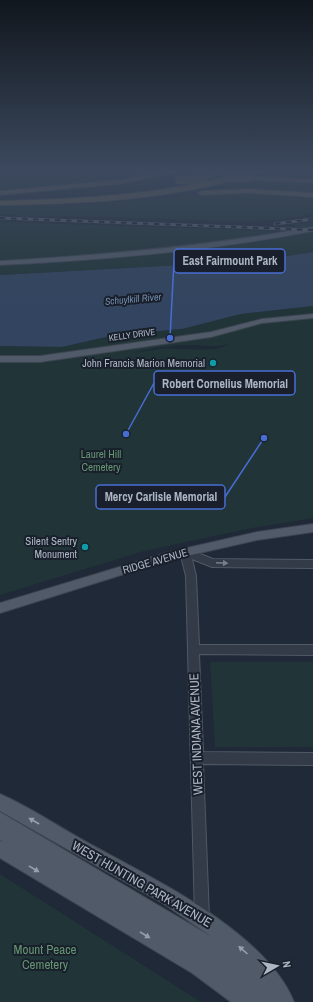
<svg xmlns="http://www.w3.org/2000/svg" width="313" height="1002" font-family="'Archivo Narrow',sans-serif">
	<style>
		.green { fill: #213538; fill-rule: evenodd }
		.water { fill: #32445f }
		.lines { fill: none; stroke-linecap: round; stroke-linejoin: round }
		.minor-casing { stroke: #505966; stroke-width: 2 }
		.major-casing { stroke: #3c4451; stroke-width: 2 }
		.highway-casing { stroke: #3b434f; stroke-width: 2 }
		.minor { fill: #333b48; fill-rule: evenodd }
		.major { fill: #515a68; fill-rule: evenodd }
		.highway { fill: #6e6350; fill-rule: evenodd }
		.rail-casing { stroke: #555f6f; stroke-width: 3 }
		.rail { stroke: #19202c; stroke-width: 2; stroke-dasharray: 5.5; stroke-linecap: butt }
		.highway-bridge-casing { stroke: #3b434f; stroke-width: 8; stroke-linecap: butt }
		.highway-bridge { stroke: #6e6350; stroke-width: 8 }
		.oneway { fill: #767f8d }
		.oneway2 { fill: #969fae }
		.culture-dot { fill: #0f9aa8; stroke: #19202c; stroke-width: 1.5 }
		.labels { text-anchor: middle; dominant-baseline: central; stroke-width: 4; stroke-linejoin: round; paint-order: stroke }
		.far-street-label { font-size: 9px; fill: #adb6c5; stroke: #19202c }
		.far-water-label { font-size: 10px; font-style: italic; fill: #748cae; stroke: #19202c }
		.poi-label { font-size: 11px; fill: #adb6c5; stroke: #19202c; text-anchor: end }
		.park-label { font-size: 11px; fill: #659571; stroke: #19202c }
		.street-label { font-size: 11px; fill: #adb6c5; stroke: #19202c }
		.near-street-label { font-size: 13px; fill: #adb6c5; stroke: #19202c }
		.near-park-label { font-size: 13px; fill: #659571; stroke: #19202c }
		.leader { fill: none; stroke: #486dd2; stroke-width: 1.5 }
		.callout-dot { fill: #486dd2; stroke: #19202c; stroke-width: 1.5 }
		.callout { fill: #19202c; stroke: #486dd2; stroke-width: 1.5 }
		.callout-label { font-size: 12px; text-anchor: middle; font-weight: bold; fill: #adb6c5 }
	</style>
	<rect width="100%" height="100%" fill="#1f2937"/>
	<!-- green -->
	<path class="green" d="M0,170H168L87,183L0,189Z
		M271,170H304L313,177V193L226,189L221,185L242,181V180L300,178L254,176Z
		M236,193L313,197V214C267,224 220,221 173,219C116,217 58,216 0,215V206L88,204Z
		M0,222L280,231L298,229L294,226L295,224L313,222V252L256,261L0,275Z
		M313,306V518L252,528L144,551L0,595V346L62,347L115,335L182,329L241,314ZM228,344C217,354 177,347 160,349C151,350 142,352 132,353C151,348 172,345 191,345C204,345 216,348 228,344Z
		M210,662H313V747H215Z
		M0,874L201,1002H0Z"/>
	<!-- water -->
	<path class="water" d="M313,252V306L241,314L182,329L115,335L62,347L0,346V275L256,261Z"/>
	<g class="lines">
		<defs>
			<path id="minor" d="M185,548L213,559L313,560V568L212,567L192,559L196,576L199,645H313V655L199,654L203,752L313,753V765L203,764L209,917L207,922L202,924L197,922L195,917L186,576L180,552L182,550Z"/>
			<path id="major" d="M313,227V231C209,251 105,260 0,265V261C105,255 209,246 313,227Z
				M313,314V318L262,323L211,337L40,362H0V356H40L211,332L262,319Z
				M313,524V532L257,540L169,560L0,613V603L169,552L257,532Z
				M0,794C30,807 59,827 88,843C152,878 266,932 294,1002H231L192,973L0,858V841L3,842L0,840V812L212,937L164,904L0,811Z"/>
			<path id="highway" d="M170,170H186L119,184L0,195V191L119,180Z
				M221,170H233L205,179L201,177Z
				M253,170H265L249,176L313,179V183L249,180L247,179L246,177C166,200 83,204 0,205V201C86,199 170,194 253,170Z
				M248,189L313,193V197L248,193L202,195L198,193L202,191Z"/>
		</defs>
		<!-- minor casing -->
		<use href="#minor" class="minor-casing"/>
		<!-- major casing -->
		<use href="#major" class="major-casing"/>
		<!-- highway casing -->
		<use href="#highway" class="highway-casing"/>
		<!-- minor -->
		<use href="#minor" class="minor"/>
		<!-- major -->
		<use href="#major" class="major"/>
		<!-- highway -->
		<use href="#highway" class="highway"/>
		<defs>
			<path id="rail" d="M0,218L313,230
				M275,224L313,219"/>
		</defs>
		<!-- rail casing -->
		<use href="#rail" class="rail-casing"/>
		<!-- rail -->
		<use href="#rail" class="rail"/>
		<defs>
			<path id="highway-bridge" d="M226,178H249
				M179,180L203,179"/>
		</defs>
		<!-- highway-bridge casing -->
		<use href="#highway-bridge" class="highway-bridge-casing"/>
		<!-- highway-bridge -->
		<use href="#highway-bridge" class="highway-bridge"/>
	</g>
	<!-- one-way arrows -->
	<defs><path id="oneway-solid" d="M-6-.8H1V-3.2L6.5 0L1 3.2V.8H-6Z"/></defs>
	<use class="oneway" href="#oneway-solid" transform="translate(222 563) rotate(2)"/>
	<g class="oneway2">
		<use href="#oneway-solid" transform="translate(34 821) rotate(-150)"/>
		<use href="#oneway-solid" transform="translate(34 869) rotate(31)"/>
		<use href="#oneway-solid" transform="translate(145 935) rotate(31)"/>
		<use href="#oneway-solid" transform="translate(243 950) rotate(-138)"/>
	</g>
	<!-- sky -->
	<linearGradient id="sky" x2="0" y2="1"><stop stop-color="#11171e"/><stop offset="0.55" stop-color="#3c495e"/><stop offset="1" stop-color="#3c495e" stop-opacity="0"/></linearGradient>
	<rect width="313" height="311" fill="url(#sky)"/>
	<!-- markers -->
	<g class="culture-dot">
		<circle cx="213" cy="363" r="4"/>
		<circle cx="85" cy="547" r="4"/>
	</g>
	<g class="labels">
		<!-- far-street labels -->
		<g class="far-street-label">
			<text transform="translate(132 335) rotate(-8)">KELLY DRIVE</text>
		</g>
		<!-- far-water labels -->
		<g class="far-water-label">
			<text transform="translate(133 299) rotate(-5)">Schuylkill River</text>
		</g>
		<!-- poi labels -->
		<g class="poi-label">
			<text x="205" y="363">John Francis Marion Memorial</text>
			<text x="77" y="541">Silent Sentry<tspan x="77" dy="13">Monument</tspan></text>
		</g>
		<!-- park labels -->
		<g class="park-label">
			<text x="101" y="454">Laurel Hill<tspan x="101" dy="13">Cemetery</tspan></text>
		</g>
		<!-- street labels -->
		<g class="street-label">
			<text transform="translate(155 561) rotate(-16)">RIDGE AVENUE</text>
		</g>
		<!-- near-street labels -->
		<g class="near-street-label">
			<text transform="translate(196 734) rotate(-92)">WEST INDIANA AVENUE</text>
			<text transform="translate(142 884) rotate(30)">WEST HUNTING PARK AVENUE</text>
		</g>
		<!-- near-park labels -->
		<g class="near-park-label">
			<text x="45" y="949">Mount Peace<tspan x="45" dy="15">Cemetery</tspan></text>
		</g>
	</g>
	<!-- callouts -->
	<path class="leader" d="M170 338L174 261M126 434L154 383M264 438L225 497"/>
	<g class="callout-dot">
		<circle cx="170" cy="338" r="4"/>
		<circle cx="126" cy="434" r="4"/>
		<circle cx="264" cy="438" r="4"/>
	</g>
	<g class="callout">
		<rect x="174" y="249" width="111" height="24" rx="4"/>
		<rect x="154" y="371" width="141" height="24" rx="4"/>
		<rect x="96" y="485" width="129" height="24" rx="4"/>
	</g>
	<g class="callout-label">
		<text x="230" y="265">East Fairmount Park</text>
		<text x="225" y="388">Robert Cornelius Memorial</text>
		<text x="161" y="501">Mercy Carlisle Memorial</text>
	</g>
	<!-- north arrow -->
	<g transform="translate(277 966) rotate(81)" stroke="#19202c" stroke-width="3" paint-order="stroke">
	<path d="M0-3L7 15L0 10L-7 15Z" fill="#adb6c5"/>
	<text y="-6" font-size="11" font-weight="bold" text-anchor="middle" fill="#adb6c5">N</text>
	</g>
</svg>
